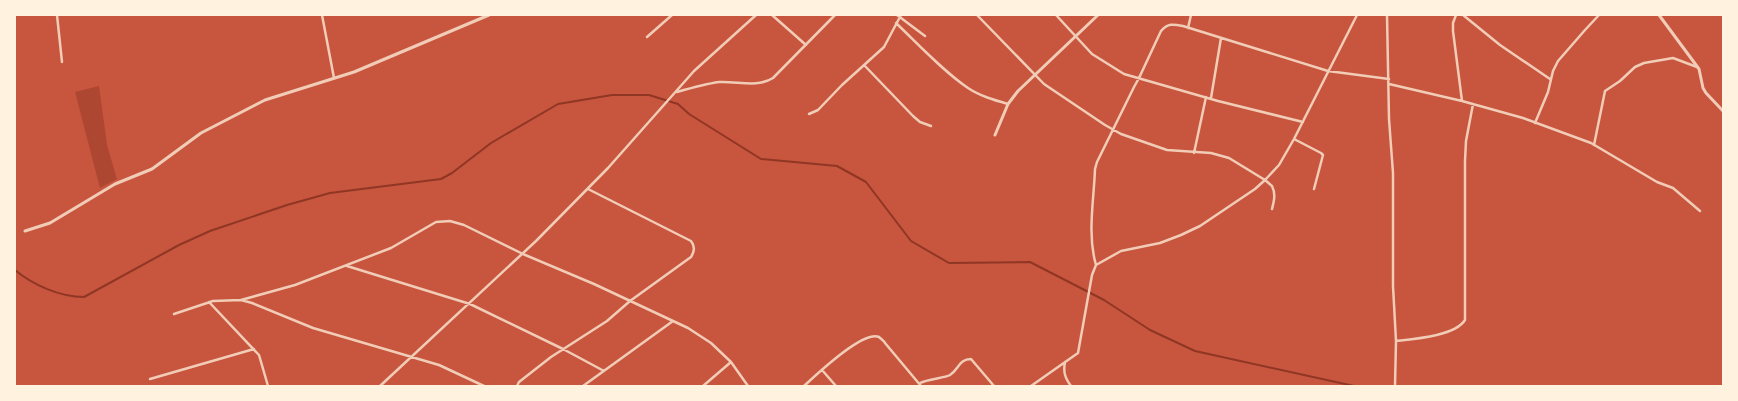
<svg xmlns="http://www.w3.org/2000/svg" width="1738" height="401" font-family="Rubik,sans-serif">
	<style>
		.green { fill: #ae4732 }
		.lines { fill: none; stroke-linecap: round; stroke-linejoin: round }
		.stream { stroke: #8f3625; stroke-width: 2 }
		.minor { stroke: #f1ccb7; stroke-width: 2.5 }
		.tertiary { stroke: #f1ccb7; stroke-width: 3 }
	</style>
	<rect width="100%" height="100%" fill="#c8553d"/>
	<!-- green -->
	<path class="green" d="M99,86L107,145L117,179L100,188L75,92Z"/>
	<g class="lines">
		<!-- stream -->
		<path class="stream" d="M15,270C33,285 60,297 84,297L179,245L210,231L287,205L330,193L441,179L452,173L491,143L558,104L612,95H649L678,104L689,114L761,159L837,166L866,182L911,241L949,263L1030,262L1104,300L1150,330L1195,351L1354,386"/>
		<!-- minor -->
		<path class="minor" d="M57,15L62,62
			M322,15L334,78
			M772,15L806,45
			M897,15L925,36
			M977,15L1044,84L1105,125L1121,134L1167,150L1211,153L1229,158L1265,180L1272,186C1276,194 1274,201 1272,209
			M1056,15L1092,54L1124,74L1218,101L1303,122
			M1387,15L1389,119L1393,173V286L1396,341L1395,386
			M1456,15L1453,23V31L1462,101
			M1463,15L1500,45L1550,79
			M896,23C919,45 942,70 968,88C980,96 994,100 1008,104
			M1188,28L1191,15
			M647,37L672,15
			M864,65L913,116L920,122L931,126
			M1389,84L1462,101L1523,118L1591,143L1657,182L1673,188L1700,211
			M677,92C691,88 705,84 719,82C738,81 757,88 773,78L835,15
			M1211,98L1221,38
			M809,114L818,110L842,85L884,47L901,15
			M1535,123L1548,92L1553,71L1558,61L1585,30L1599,15
			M1294,139L1321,153L1323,155L1314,189
			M1594,145L1605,91L1620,81L1635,67L1644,63L1673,58L1697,67
			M1194,153L1206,97
			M1096,265C1087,234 1094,200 1095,169L1097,162L1134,87L1139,78L1161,31C1168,23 1173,24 1183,26L1328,71L1389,79
			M347,266L470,304L563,349L604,371
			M241,300L295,285L391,248L436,222L450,221L464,225L523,254L594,284L688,328L711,343L731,362L748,386
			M209,302L259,355L268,386
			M174,314L213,301L241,300L252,303L313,328L439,365L484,386
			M1396,341C1414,339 1455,336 1465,320V161L1466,141L1473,104
			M1065,362C1063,372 1065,378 1071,386
			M822,370L836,386
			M150,379L254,349
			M920,383C928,379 945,378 950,375C959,369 959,359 971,359L994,386
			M380,386L536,241L608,168L694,71L756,15
			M517,386L519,382L551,357L607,321L630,301L691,257C695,251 695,246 691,241L588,189
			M583,386L673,321
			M703,386L731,362
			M804,386C816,375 863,330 879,337C880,338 885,342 885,343L921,386
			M1031,386L1078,353L1092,275L1096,265L1121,251L1160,243L1181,235L1200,226L1255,189L1265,180L1279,165L1294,139L1357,15"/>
		<!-- tertiary -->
		<path class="tertiary" d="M1659,15L1699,69L1703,88L1706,93L1723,111
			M995,135L1008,104L1018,91L1098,15
			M25,231L50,223L115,184L152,169L201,133L265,100L354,72L489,15"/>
	</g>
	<!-- border -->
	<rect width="1738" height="401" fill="none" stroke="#fff3e0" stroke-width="32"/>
</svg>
